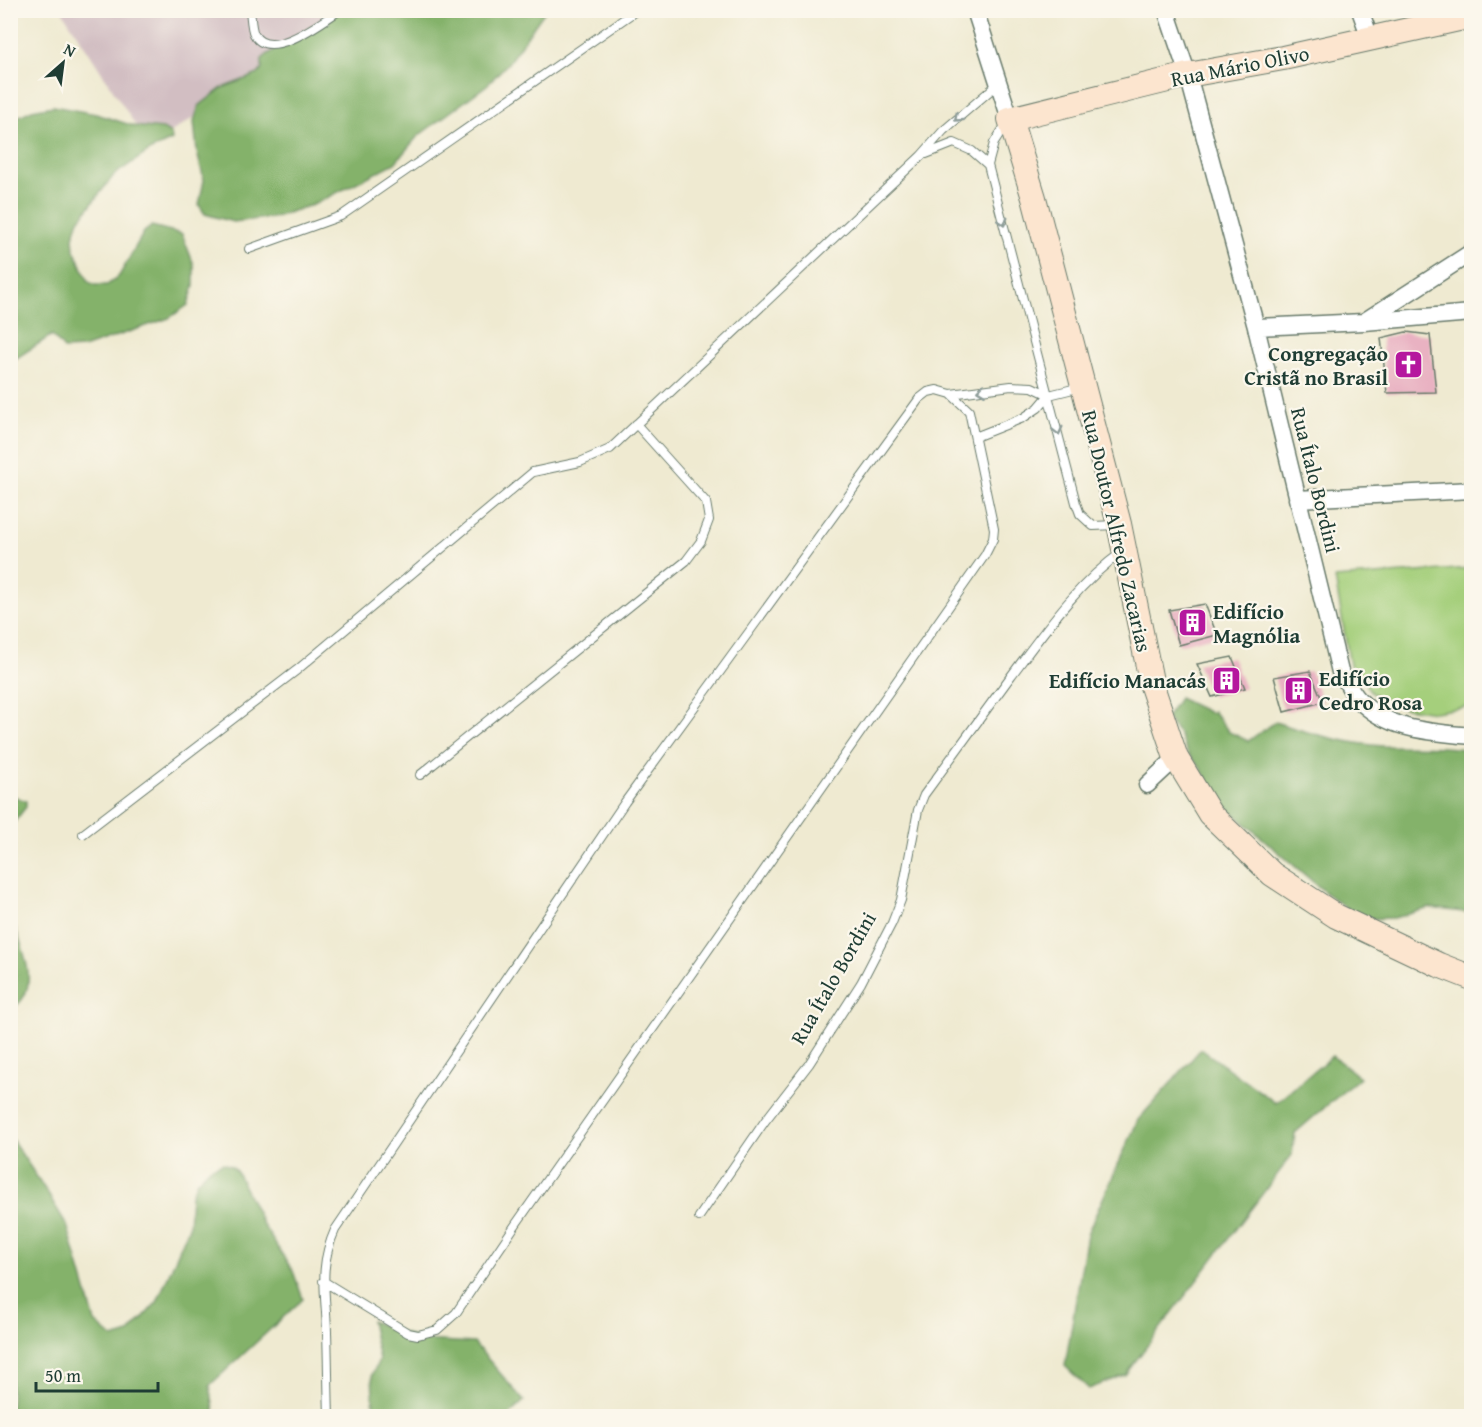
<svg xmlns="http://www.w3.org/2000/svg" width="1482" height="1427" font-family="'Gentium Book Plus',serif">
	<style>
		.industrial { fill: #d2bec2 }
		.green { fill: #a5cf7b; stroke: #628658; stroke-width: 1.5 }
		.forest { fill: #84b26b; stroke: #527850; stroke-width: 1.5 }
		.building { fill: #e9b2c2 }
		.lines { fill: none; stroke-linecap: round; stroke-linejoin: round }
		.lane-casing { stroke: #687a6b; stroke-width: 10 }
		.street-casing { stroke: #687a6b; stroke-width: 19 }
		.secondary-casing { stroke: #687a6b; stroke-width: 26 }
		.lane { stroke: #fff; stroke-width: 8 }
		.street { stroke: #fff; stroke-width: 16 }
		.secondary { stroke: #fce5cf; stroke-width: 24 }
		.oneway { stroke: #8f9e9a }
		.labels { text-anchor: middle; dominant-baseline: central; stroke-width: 4.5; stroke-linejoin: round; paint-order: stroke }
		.street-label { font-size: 21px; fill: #1f3d34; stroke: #fbf7ec }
		.poi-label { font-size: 21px; font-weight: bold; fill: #1f3d34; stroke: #fbf7ec; text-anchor: end }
	</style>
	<rect width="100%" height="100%" fill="#fbf7ec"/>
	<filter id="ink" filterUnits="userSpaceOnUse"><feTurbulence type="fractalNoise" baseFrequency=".0167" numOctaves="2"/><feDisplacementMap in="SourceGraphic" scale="12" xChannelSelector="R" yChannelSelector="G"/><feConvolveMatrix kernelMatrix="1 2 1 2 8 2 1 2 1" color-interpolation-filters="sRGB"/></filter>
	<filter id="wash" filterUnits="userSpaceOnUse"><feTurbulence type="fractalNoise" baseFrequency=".008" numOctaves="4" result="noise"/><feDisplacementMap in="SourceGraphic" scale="24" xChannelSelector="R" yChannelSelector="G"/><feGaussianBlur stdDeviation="1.35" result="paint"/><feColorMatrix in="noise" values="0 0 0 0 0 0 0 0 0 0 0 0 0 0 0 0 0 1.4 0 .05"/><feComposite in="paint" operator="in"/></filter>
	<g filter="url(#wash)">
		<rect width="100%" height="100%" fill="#efead1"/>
		<!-- industrial -->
		<path class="industrial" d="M62,11H362L149,146Z"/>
		<!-- green -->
		<path class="green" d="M1471,568V706L1435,712L1399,707L1372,693L1350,665L1335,578Z"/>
		<!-- forest -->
		<path class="forest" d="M337,11H545L508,63L487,85L418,136L395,163L315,204L275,217L233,222L205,214L199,205L204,180L197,152L194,121L199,106L222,88L258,74L262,69V59L268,54Z
			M53,106L96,114L134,126L163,129L171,134L172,140L151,150L114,175L79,220L73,237L74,250L89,282L95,285H107L119,276L144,232L152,226L182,234L194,265V286L188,305L169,318L83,348L64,349L52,335L15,359H11V120L32,110Z
			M1179,698L1210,713L1213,711L1229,732L1248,741L1275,722C1308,733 1348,744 1383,746C1413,747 1442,745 1471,750V913L1430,908L1394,918L1362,919L1327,894L1218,800L1200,767L1188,754L1179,734L1166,718Z
			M11,795L26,801V807L11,826Z
			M11,916C20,944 45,990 11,1009Z
			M1201,1049L1276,1103L1332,1056L1360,1077L1295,1133L1292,1155L1125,1375L1089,1389L1065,1366L1087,1234L1138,1120Z
			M11,1138L41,1183L67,1225L95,1322L113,1338L129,1333L157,1302L189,1227L191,1195L197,1181L210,1168L223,1163L233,1167L238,1174L263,1225L293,1271L303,1299L210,1385L215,1416H11Z
			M371,1321L422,1340L474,1343L524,1401L508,1416H374L372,1375L379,1360Z"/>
		<g id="blocks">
			<!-- building -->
			<path class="building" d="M1406,332L1430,335L1436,392L1387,393L1381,338Z
				M1205,604L1217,635L1179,645L1169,610Z
				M1232,657L1245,688L1212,697L1197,664Z
				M1310,671L1323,702L1284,712L1274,677Z"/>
		</g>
	</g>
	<g filter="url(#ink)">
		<use href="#blocks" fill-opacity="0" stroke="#687a6b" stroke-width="1.5"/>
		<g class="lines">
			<defs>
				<path id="lane" d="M250,10C251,17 251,28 254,34C269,63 323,21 340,10
					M1007,123L994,143L988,165L1076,503L1080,514L1093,526L1116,525
					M926,154L954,143L972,151L988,165
					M249,249L341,216L637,10
					M951,394L1011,386L1032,387L1049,395
					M975,437L1023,418L1038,408L1049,395L1081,387
					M420,775L686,561L701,541L709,520L706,502L636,424
					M83,834L297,670L533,472L580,462L610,449L921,156L943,131L999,83
					M699,1217L765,1121L809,1064L861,983L892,923L901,900L918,810L924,795C953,755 982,716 1011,676C1044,632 1077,584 1122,552
					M323,1281L408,1333L418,1335L437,1330L456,1313L516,1224L985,555L993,539L994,529L969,411L951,394L937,390L928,392L919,399L625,802L335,1230C318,1268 326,1293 327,1332C328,1360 328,1388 329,1416"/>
				<path id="street" d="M975,10L1010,119
					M1166,10L1188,75L1256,327L1340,672C1346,680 1351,691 1358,699C1388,731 1431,732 1472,736
					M1360,10L1370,38
					M1365,321L1472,252
					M1256,327L1364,322L1472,313
					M1297,499L1472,490
					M1147,785L1176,758"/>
				<path id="secondary" d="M1472,16L1283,58L1188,75L1010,119L1034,198L1119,524L1152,686L1176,758L1210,814L1272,874L1336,916L1439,965L1472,978"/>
			</defs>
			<!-- lane casing -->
			<use href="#lane" class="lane-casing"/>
			<!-- street casing -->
			<use href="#street" class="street-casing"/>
			<!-- secondary casing -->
			<use href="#secondary" class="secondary-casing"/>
			<!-- lane -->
			<use href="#lane" class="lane"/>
			<!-- street -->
			<use href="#street" class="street"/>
			<!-- secondary -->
			<use href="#secondary" class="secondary"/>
		</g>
		<!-- one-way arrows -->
		<defs><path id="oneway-chevron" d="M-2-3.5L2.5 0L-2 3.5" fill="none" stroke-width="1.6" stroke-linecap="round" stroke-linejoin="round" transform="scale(1.5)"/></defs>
		<g class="oneway">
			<use href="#oneway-chevron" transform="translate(958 118) rotate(139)"/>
			<use href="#oneway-chevron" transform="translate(1003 222) rotate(75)"/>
			<use href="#oneway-chevron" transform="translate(981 390) rotate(173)"/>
			<use href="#oneway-chevron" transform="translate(1058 431) rotate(76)"/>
		</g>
	</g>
	<!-- icons -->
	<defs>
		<symbol id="church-square" viewBox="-11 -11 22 22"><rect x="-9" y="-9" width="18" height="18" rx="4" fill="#b5179e" stroke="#fbf7ec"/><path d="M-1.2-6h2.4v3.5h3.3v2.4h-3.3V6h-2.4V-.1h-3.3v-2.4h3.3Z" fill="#fff"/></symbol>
		<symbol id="building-square" viewBox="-11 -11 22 22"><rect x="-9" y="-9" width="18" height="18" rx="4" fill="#b5179e" stroke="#fbf7ec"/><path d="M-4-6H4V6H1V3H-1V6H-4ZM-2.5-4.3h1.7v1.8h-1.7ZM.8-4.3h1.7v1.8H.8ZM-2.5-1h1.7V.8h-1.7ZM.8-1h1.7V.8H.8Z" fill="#fff"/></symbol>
	</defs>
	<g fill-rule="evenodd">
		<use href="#church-square" x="1392" y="348" width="33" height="33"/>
		<use href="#building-square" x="1176" y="606" width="33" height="33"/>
		<use href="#building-square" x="1210" y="664" width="33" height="33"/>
		<use href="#building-square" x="1282" y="674" width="33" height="33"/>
	</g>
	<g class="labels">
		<!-- street labels -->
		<g class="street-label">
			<text transform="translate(1240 66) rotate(-11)">Rua Mário Olivo</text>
			<text transform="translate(1316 480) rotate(76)">Rua Ítalo Bordini</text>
			<text transform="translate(1117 531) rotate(77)">Rua Doutor Alfredo Zacarias</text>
			<text transform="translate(833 978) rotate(-60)">Rua Ítalo Bordini</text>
		</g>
		<!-- poi labels -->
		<g class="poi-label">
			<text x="1388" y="353">Congregação<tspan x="1388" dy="24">Cristã no Brasil</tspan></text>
			<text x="1213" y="611" text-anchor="start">Edifício<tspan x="1213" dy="24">Magnólia</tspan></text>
			<text x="1319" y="678" text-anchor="start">Edifício<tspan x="1319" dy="24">Cedro Rosa</tspan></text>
			<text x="1206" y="680">Edifício Manacás</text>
		</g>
	</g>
	<!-- margin -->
	<rect width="1482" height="1427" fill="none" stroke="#fbf7ec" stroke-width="36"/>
	<!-- north arrow -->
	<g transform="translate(63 63) rotate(28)" stroke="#fbf7ec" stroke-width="4.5" paint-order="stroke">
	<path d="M0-4.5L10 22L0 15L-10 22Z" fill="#1f3d34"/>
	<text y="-9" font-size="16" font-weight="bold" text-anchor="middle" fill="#1f3d34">N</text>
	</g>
	<!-- scale -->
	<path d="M36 1382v9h122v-9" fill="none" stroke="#1f3d34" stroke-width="3"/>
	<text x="45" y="1382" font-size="18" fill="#1f3d34" stroke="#fbf7ec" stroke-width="4.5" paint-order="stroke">50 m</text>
</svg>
